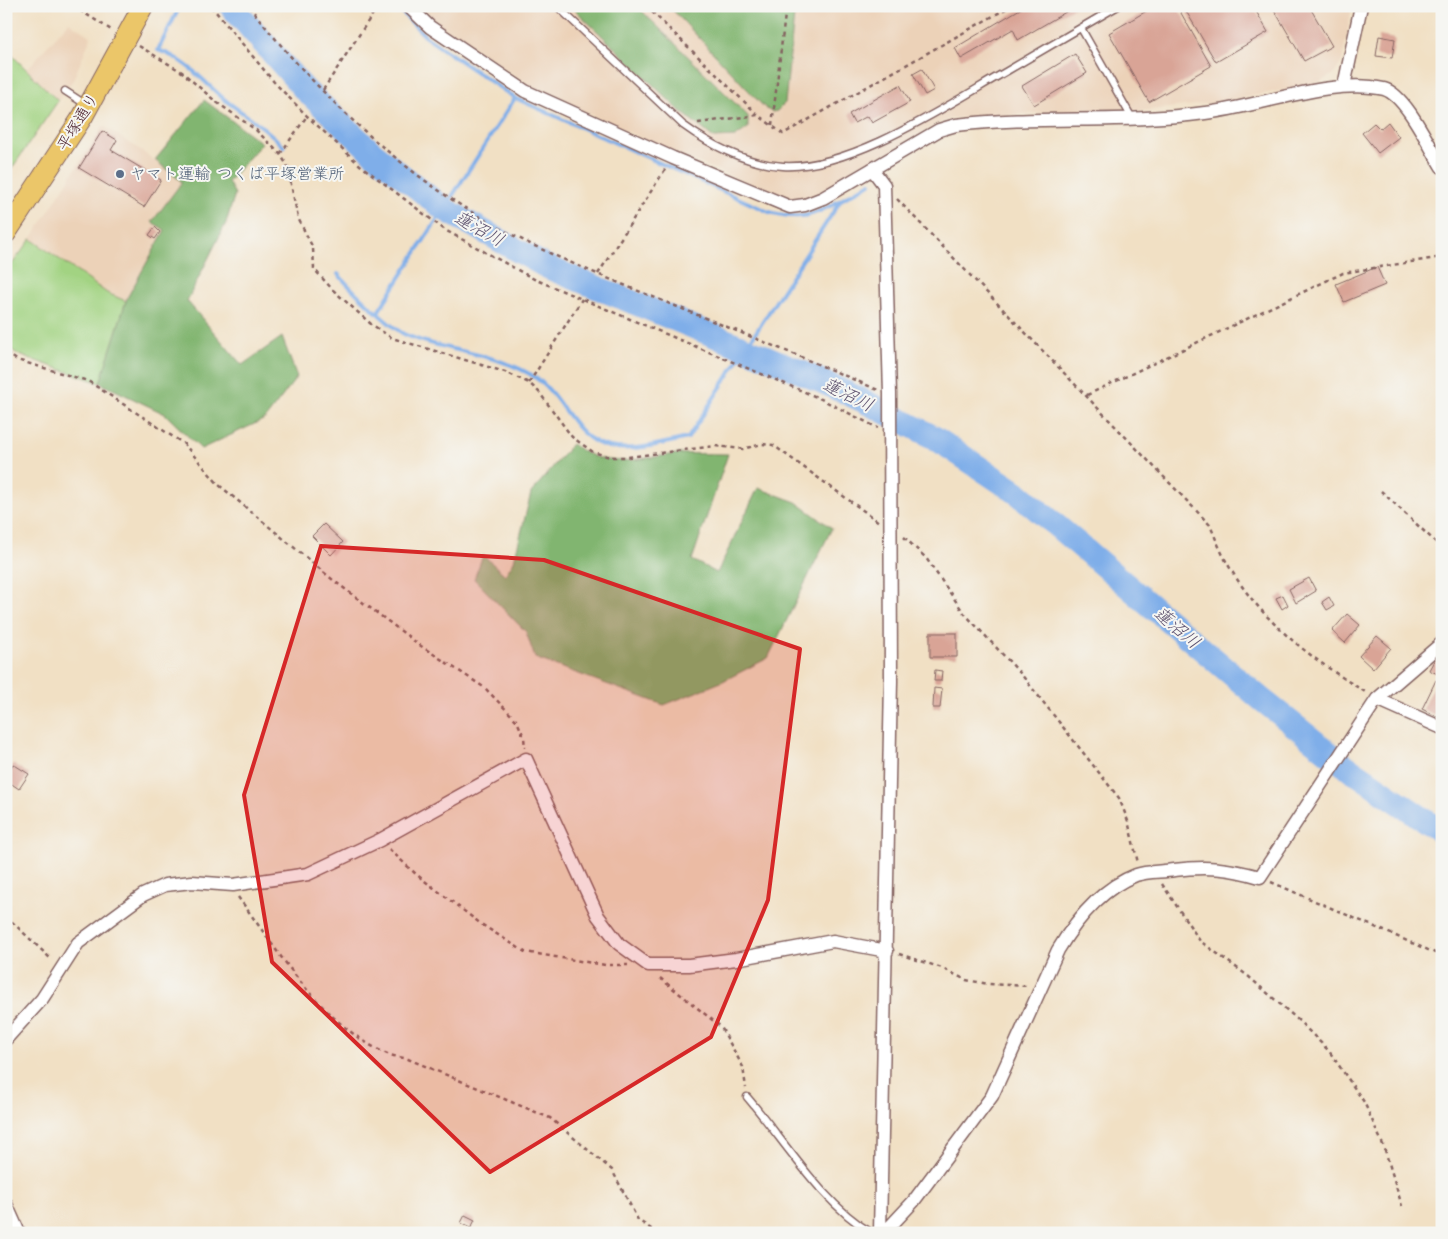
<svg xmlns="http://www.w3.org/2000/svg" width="1448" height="1239" font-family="'Architects Daughter','Klee One',sans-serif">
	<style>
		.built { fill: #ecd2b8 }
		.green { fill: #a2d382; stroke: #767956 }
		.forest { fill: #81b570; stroke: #666a4e }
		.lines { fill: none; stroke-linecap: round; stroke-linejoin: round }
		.stream { stroke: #7faee9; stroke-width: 4 }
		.river { stroke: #7faee9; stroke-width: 24 }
		.building { fill: #d9a496 }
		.service-casing { stroke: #846361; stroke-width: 9 }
		.minor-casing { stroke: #846361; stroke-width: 15 }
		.primary-casing { stroke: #846361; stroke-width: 22 }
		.path { stroke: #846361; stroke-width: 2.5; stroke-dasharray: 4 4; stroke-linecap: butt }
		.service { stroke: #fff; stroke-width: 6 }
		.minor { stroke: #fff; stroke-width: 12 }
		.primary { stroke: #ebc669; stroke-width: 20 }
		.marked { fill: #d62828; fill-opacity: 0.2; stroke: #d62828; stroke-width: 4; stroke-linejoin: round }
		.service-dot { fill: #5c6f8a; stroke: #f6f6f2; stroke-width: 2 }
		.labels { text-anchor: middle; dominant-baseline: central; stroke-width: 4; stroke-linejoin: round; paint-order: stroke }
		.street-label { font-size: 16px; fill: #4a1f2b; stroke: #f6f6f2 }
		.service-label { font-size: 16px; fill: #4e5e75; stroke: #f6f6f2; text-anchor: start }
		.water-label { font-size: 18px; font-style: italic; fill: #5d516e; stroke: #f6f6f2 }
	</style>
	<rect width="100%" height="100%" fill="#f6f6f2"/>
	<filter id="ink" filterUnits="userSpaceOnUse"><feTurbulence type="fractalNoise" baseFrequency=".02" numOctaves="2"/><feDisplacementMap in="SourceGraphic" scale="10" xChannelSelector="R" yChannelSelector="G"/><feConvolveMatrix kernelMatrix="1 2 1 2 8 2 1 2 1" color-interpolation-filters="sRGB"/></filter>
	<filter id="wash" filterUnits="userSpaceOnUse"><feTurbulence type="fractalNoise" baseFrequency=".0096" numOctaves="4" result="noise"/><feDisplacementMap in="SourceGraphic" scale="20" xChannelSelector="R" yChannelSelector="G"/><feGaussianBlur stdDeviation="1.12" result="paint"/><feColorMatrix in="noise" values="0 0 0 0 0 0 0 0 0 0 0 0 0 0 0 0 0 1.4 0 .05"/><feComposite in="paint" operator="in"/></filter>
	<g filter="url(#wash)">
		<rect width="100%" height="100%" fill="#f1e0c4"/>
		<!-- built -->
		<path class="built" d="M416,6H1352L1342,62L1334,74L1316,84L1221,102L1142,111H1073L954,118L938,123L815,196L792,201L656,145L536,89L420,12Z
			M69,22L91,37L73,80L58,101L26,70Z
			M103,126L139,149L183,181L152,222L165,230L126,301L107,293L31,239Z"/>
		<!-- green -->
		<path class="green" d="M6,49L58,101L6,177Z
			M31,239L107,293L126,301L100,383L19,355L6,346V272Z"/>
		<!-- forest -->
		<path class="forest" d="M571,6H637L748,116V128L735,137L714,138L678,109Z
			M669,6H795L785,103L777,111L772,112L765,108Z
			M204,100L262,143L228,182L235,194L226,223L187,301L242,365L282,337L297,377L265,419L201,449L165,414L100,383L127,298L165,230L152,222L182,182L155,160Z
			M572,444C607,471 637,458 677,454C694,453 711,454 728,454L692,560L717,573L758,488L796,502L832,528L768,658L721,682L664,705L535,658L526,632L474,579L483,555L505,575L514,561L531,493Z"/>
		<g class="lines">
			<!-- stream -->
			<path class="stream" d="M180,6L158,50C188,60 205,84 229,103C248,117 268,129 284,147
				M396,6L427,38L515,98L769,212C800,220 812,217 839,201
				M338,274C349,287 392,329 406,335C448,353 497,352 536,378C563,397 574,440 609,447C634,452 663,443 688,438L841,200L870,183
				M378,312L515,98"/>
			<!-- river -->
			<path class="river" d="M231,6L305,90L372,152L444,209L547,267L788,366L864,401L935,438L1019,494L1261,699L1343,764L1442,832"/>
		</g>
		<g id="blocks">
			<!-- building -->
			<path class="building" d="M1025,6H1076L1018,40L1013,29L961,59L955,48Z
				M1155,6H1177L1211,66L1149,102L1109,33Z
				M1183,6H1253L1268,32L1216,62Z
				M1272,6H1309L1332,46L1304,61Z
				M1379,36L1395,39L1392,58L1376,56Z
				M1075,54L1087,73L1034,105L1022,86Z
				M922,69L934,90L925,95L913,74Z
				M900,85L910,102L872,123L868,116L854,123L849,114Z
				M1388,122L1399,137L1378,153L1362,133L1374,123L1380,129Z
				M102,131L117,140L111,150L161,180L144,207L79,168Z
				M155,227L160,232L155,239L149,235Z
				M1377,267L1385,285L1344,302L1336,284Z
				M324,524L343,542L331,555L312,536Z
				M1309,578L1316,591L1296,603L1289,589Z
				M1283,595L1288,605L1282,609L1276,598Z
				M1329,597L1334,606L1327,610L1322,602Z
				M1347,614L1360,625L1345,643L1332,631Z
				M930,633H957V657H930Z
				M1377,636L1391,648L1373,669L1359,656Z
				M1435,659L1442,662V676L1429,670Z
				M935,670L942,671L941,681H934Z
				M1436,680L1442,682V710L1438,717L1422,709Z
				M934,688L942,689L940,708H933Z
				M13,764L29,774L19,789L6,780V775Z
				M465,1215L475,1220L471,1228L461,1223Z"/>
		</g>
	</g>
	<g filter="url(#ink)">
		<use href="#blocks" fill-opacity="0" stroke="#846361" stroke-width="1"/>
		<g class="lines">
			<defs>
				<path id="service" d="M557,6L683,125C712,146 747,164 783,166C851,170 949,104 1007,71C1044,49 1081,28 1118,6
					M1081,28L1132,118
					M65,91L85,104
					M747,1097C784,1140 822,1204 872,1233"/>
				<path id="minor" d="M408,6L430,27L525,91L673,158L790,207L805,205L823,198L939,130L956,125C1039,115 1123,124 1205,113C1260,107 1331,77 1384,89C1406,95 1430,148 1442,167
					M1344,86L1361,6
					M872,169L884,185L890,394L891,681L880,1233
					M1377,699L1442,728
					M6,1039L42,999L78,943L143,895L165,885L192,882L233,885L308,874L380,840L526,759L598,916L619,944L648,965H689L736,959L833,941L887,951
					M6,1204L19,1233
					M884,1233L913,1202L992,1096L1058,950C1076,920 1102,888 1136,875C1147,871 1162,872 1174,870C1207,866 1228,868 1260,877L1377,699L1442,643"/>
				<path id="primary" d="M6,233L83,116L143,6"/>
			</defs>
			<!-- service casing -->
			<use href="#service" class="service-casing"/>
			<!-- minor casing -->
			<use href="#minor" class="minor-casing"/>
			<!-- primary casing -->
			<use href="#primary" class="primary-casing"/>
			<!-- path -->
			<path class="path" d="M73,6L113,31
				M211,6L274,82L307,116L360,165L445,230L534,279L819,398L878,428
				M249,6C311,86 387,160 473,213C531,248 595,273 658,299C732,329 805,358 878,390
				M646,6L758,115L783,134L1011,6
				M139,46L182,72L215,101L256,130L280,154L287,165L298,218L313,248L314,269L333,290L371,324L392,338L505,372L529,383L539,392L572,437L593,452L610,457H628L715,446L743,449L762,444L773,445L879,522
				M323,90L378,6
				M698,123L758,115
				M772,125L786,6
				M280,154L307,116
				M897,199L1210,525C1215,537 1220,550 1226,561C1258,619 1311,659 1367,693
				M598,274L666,168
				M6,353L17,360L88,381L184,444L219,485L333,580L421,646L485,688L517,721L524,737L525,748
				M529,383L582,299
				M1087,395L1343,273L1442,257
				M1381,491L1442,548
				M904,537L926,558L964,613L1021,674L1119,798L1128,821L1138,863
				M389,849L417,875L481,924L525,952L605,965H628
				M1271,882L1442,956
				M1162,884L1200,941L1248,976L1297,1019L1329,1051L1364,1102L1384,1147L1402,1206
				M238,897C280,953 318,1020 383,1052C390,1056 400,1057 408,1059L550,1118L612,1170L638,1220L657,1233
				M6,916L52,960
				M899,954L942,968L966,980L989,984L1028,986
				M660,978L721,1027L743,1067L746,1088"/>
			<!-- service -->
			<use href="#service" class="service"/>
			<!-- minor -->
			<use href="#minor" class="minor"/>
			<!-- primary -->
			<use href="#primary" class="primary"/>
		</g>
	</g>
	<!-- marked area -->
	<path class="marked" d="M321,546L544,560L800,649L768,900L711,1037L490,1172L272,962L244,795Z"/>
	<!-- markers -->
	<circle class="service-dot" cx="120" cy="174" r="5"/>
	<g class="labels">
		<!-- street labels -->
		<g class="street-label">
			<text transform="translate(78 122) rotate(-59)">平塚通り</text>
		</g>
		<!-- service labels -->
		<g class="service-label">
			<text x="130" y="174">ヤマト運輸 つくば平塚営業所</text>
		</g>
		<!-- water labels -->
		<g class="water-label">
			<text transform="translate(479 229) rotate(29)">蓮沼川</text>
			<text transform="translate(848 395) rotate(26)">蓮沼川</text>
			<text transform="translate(1177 628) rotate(40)">蓮沼川</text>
		</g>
	</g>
	<!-- margin -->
	<rect width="1448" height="1239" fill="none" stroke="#f6f6f2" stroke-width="25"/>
</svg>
